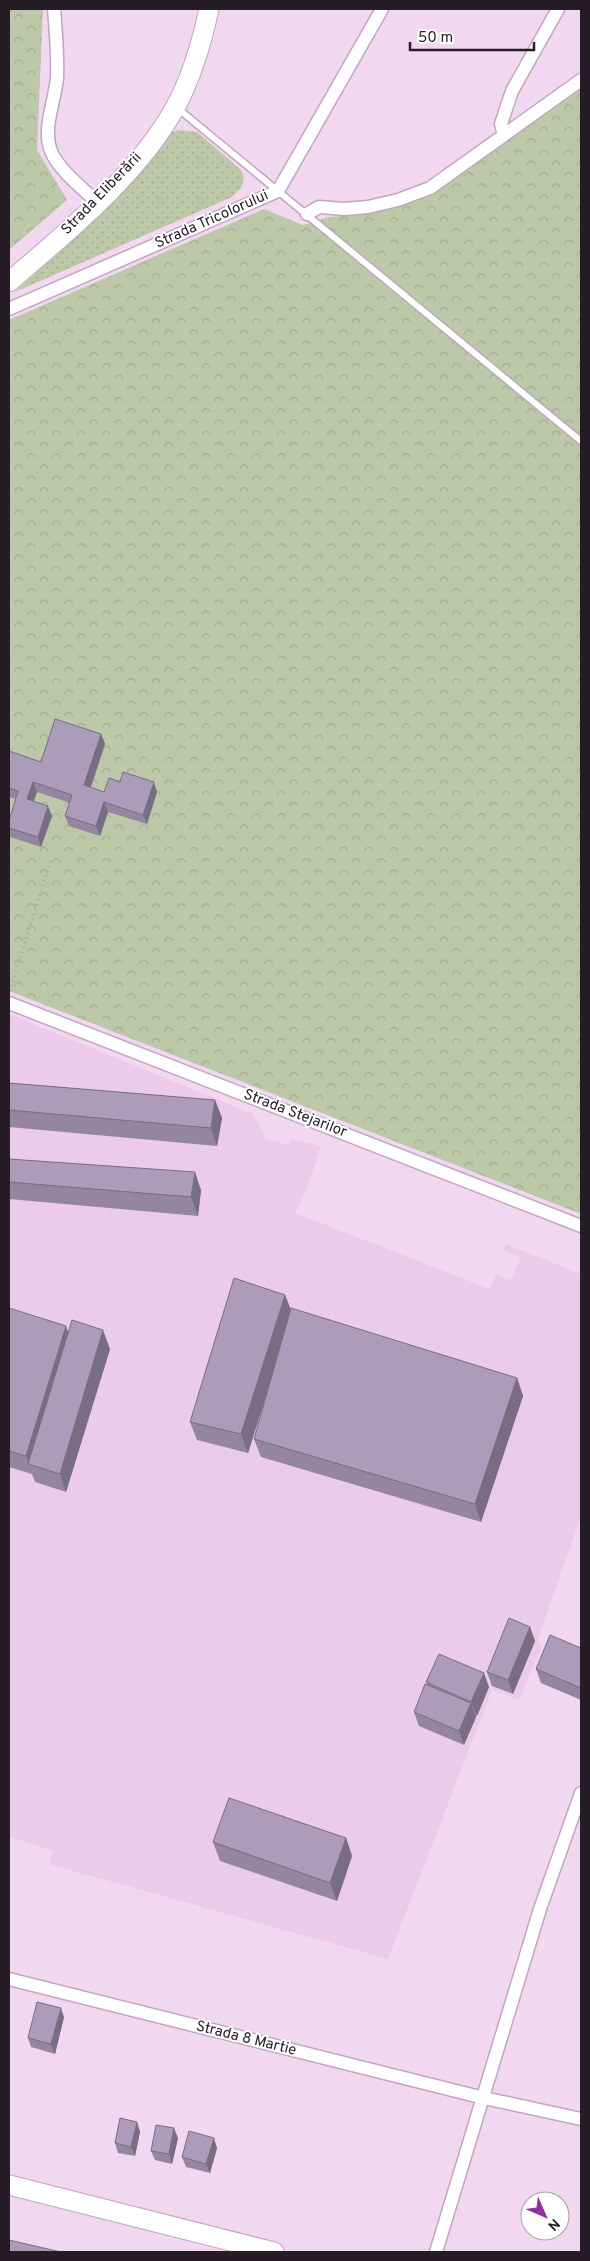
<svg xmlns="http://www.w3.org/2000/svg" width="590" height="2261" font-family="Overpass,sans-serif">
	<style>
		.built { fill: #ebcaea }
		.grass { fill: url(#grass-dots) }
		.forest { fill: url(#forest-crowns) }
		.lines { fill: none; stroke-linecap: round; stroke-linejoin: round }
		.lane-casing { stroke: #c0a6bf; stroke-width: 9 }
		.street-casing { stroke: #c0a6bf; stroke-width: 15 }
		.secondary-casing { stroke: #c0a6bf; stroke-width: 21 }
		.path { stroke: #b39db2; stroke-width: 3; stroke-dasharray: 1 4; stroke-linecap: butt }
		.lane { stroke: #fff; stroke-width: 6 }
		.street { stroke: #fff; stroke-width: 12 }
		.secondary { stroke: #fff; stroke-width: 19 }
		.wall { fill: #9486a0 }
		.shaded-wall { fill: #786d82 }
		.building { fill: #ac9cba; stroke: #786d82 }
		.labels { text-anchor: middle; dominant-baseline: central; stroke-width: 4; stroke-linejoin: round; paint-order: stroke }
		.street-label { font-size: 15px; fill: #251c25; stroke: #fff }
	</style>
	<defs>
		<pattern id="grass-dots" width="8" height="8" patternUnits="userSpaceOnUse" patternTransform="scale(1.25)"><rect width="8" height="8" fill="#bdc8a8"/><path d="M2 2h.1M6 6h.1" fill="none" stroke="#a2ab90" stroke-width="1.8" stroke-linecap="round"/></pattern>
		<pattern id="forest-crowns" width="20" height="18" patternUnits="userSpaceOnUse" patternTransform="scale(1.25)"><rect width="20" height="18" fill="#bdc8a8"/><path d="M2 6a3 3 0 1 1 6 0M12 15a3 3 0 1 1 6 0" fill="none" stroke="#a2ab90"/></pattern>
	</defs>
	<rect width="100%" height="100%" fill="#f2d7f1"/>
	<!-- built -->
	<path class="built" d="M9,1014L253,1114L266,1139L289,1145L291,1139L321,1146L309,1183L295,1213L490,1289L496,1275L511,1281L520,1257L504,1251L506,1244L581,1274V1516L537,1642L543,1645L519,1700L492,1690L388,1959L49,1864L53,1851L9,1836Z"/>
	<!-- grass -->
	<path class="grass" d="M178,130L197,132L241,170L244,178L241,188L232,197L15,292L117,197L172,132Z"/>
	<!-- forest -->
	<path class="forest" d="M9,9H43L37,150L67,200L9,250Z
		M581,89V1214L9,991V320L264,209L303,225L329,217L375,213L432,193Z"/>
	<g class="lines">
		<defs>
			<path id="lane" d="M176,107L581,441"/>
			<path id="street" d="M54,9C56,32 58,55 57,78C55,101 42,129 51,151C58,169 83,189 97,202
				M504,135L501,124L512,91L558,9
				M307,214L319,207L345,209L368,207L398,200L430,188L581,80
				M9,309L278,191L382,9
				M9,1003L581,1226
				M9,1979L484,2098L581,2119
				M436,2252L540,1909L581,1793"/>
			<path id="secondary" d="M9,282C66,233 140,173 176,106C192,76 202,42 209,9
				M9,2185L274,2252"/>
		</defs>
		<!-- lane casing -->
		<use href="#lane" class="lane-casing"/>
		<!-- street casing -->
		<use href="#street" class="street-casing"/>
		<!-- secondary casing -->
		<use href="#secondary" class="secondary-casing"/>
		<!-- path -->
		<path class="path" d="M10,991L51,858"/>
		<!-- lane -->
		<use href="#lane" class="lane"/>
		<!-- street -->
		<use href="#street" class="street"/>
		<!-- secondary -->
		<use href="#secondary" class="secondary"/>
	</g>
	<!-- wall -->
	<path class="wall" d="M101,734L105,744L91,787L104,792L120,782L157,792L147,824L108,812L100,836L69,826L65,816L70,803L37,792L33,801L52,816L41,847L10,837L9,833V821L16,799L9,797V751L41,762Z
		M9,1083L215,1100L222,1118L217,1146L9,1127Z
		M9,1159L201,1190L198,1216L9,1199Z
		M285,1295L291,1310L517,1378L523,1396L481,1522L261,1457L254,1439L271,1379L248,1453L197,1440L190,1422Z
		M9,1308L68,1332L110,1349L66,1492L35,1482L32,1474L9,1467Z
		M530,1627L535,1641L513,1694L492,1686L487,1672Z
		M581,1648V1700L541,1683L536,1669Z
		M426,1682L489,1687L477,1716L476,1715V1717L464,1745L419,1726L414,1712L427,1684Z
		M346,1838L352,1856L337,1901L220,1861L213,1842Z
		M64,2017L55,2054L31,2047L28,2038Z
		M137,2122L140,2132L135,2156L118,2153L115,2143Z
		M178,2138L172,2164L155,2160L151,2151Z
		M217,2148L210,2173L186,2167L182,2157Z"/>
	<!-- shaded-wall -->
	<path class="shaded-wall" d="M101,734L105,744L88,795L84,785Z
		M33,782L37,792L31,809L27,799Z
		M154,782L157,792L147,824L143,815Z
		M104,802L108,812L100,836L96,826Z
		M48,806L52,816L41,847L38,837Z
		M215,1100L222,1118L217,1146L211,1128Z
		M195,1172L201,1190L198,1216L191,1197Z
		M285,1295L292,1313L248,1453L241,1434Z
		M66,1326L72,1344L29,1464L26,1456Z
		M103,1330L110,1349L66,1492L60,1474Z
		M517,1378L523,1396L481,1522L475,1504Z
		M530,1627L535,1641L513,1694L508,1680Z
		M484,1673L489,1687L477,1716L471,1702Z
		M471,1703L476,1717L464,1745L459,1731Z
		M346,1838L352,1856L337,1901L330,1883Z
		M61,2008L64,2017L55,2054L51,2044Z
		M137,2122L140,2132L135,2156L131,2147Z
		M174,2128L178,2138L172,2164L169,2154Z
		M214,2138L217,2148L210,2173L206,2164Z"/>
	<!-- building -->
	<path class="building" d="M55,719L101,734L84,785L104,792L109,778L120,782L123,772L154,782L143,815L104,802L96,826L65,816L72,795L33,782L27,799L48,806L38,837L9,828V821L18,791L9,788V751L41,762Z
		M9,1083L215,1100L211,1128L9,1110Z
		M9,1159L195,1172L191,1197L9,1182Z
		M234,1278L285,1295L241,1434L190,1422Z
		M9,1308L66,1326L26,1456L9,1451Z
		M291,1308L517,1378L475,1504L254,1439Z
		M72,1320L103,1330L60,1474L28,1464Z
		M509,1618L530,1627L508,1680L487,1672Z
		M550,1635L581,1648V1688L536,1669Z
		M439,1654L484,1673L471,1702L426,1682Z
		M425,1684L471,1703L459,1731L414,1712Z
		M229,1798L346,1838L330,1883L213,1842Z
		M37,2002L61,2008L51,2044L28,2038Z
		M120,2118L137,2122L131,2147L115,2143Z
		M156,2125L174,2128L169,2154L151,2151Z
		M189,2131L214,2138L206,2164L182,2157Z
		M9,2240L61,2252H9Z"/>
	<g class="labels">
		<!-- street labels -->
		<g class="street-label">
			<text transform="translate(102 194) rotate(-46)">Strada Eliberării</text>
			<text transform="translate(212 220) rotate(-24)">Strada Tricolorului</text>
			<text transform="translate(295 1114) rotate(21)">Strada Stejarilor</text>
			<text transform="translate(246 2039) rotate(14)">Strada 8 Martie</text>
		</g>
	</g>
	<!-- border -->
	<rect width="590" height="2261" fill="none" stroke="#251c25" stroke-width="20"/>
	<!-- north arrow -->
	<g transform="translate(545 2216) rotate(135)"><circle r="24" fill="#ffffff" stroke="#a8a4a8"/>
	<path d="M0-4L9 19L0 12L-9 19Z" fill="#8a33a0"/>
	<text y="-8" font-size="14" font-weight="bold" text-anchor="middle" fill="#251c25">N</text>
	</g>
	<!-- scale -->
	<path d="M410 42v8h124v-8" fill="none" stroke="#251c25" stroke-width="2.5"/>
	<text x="418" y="42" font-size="15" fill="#251c25" stroke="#ffffff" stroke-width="4" paint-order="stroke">50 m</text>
</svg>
